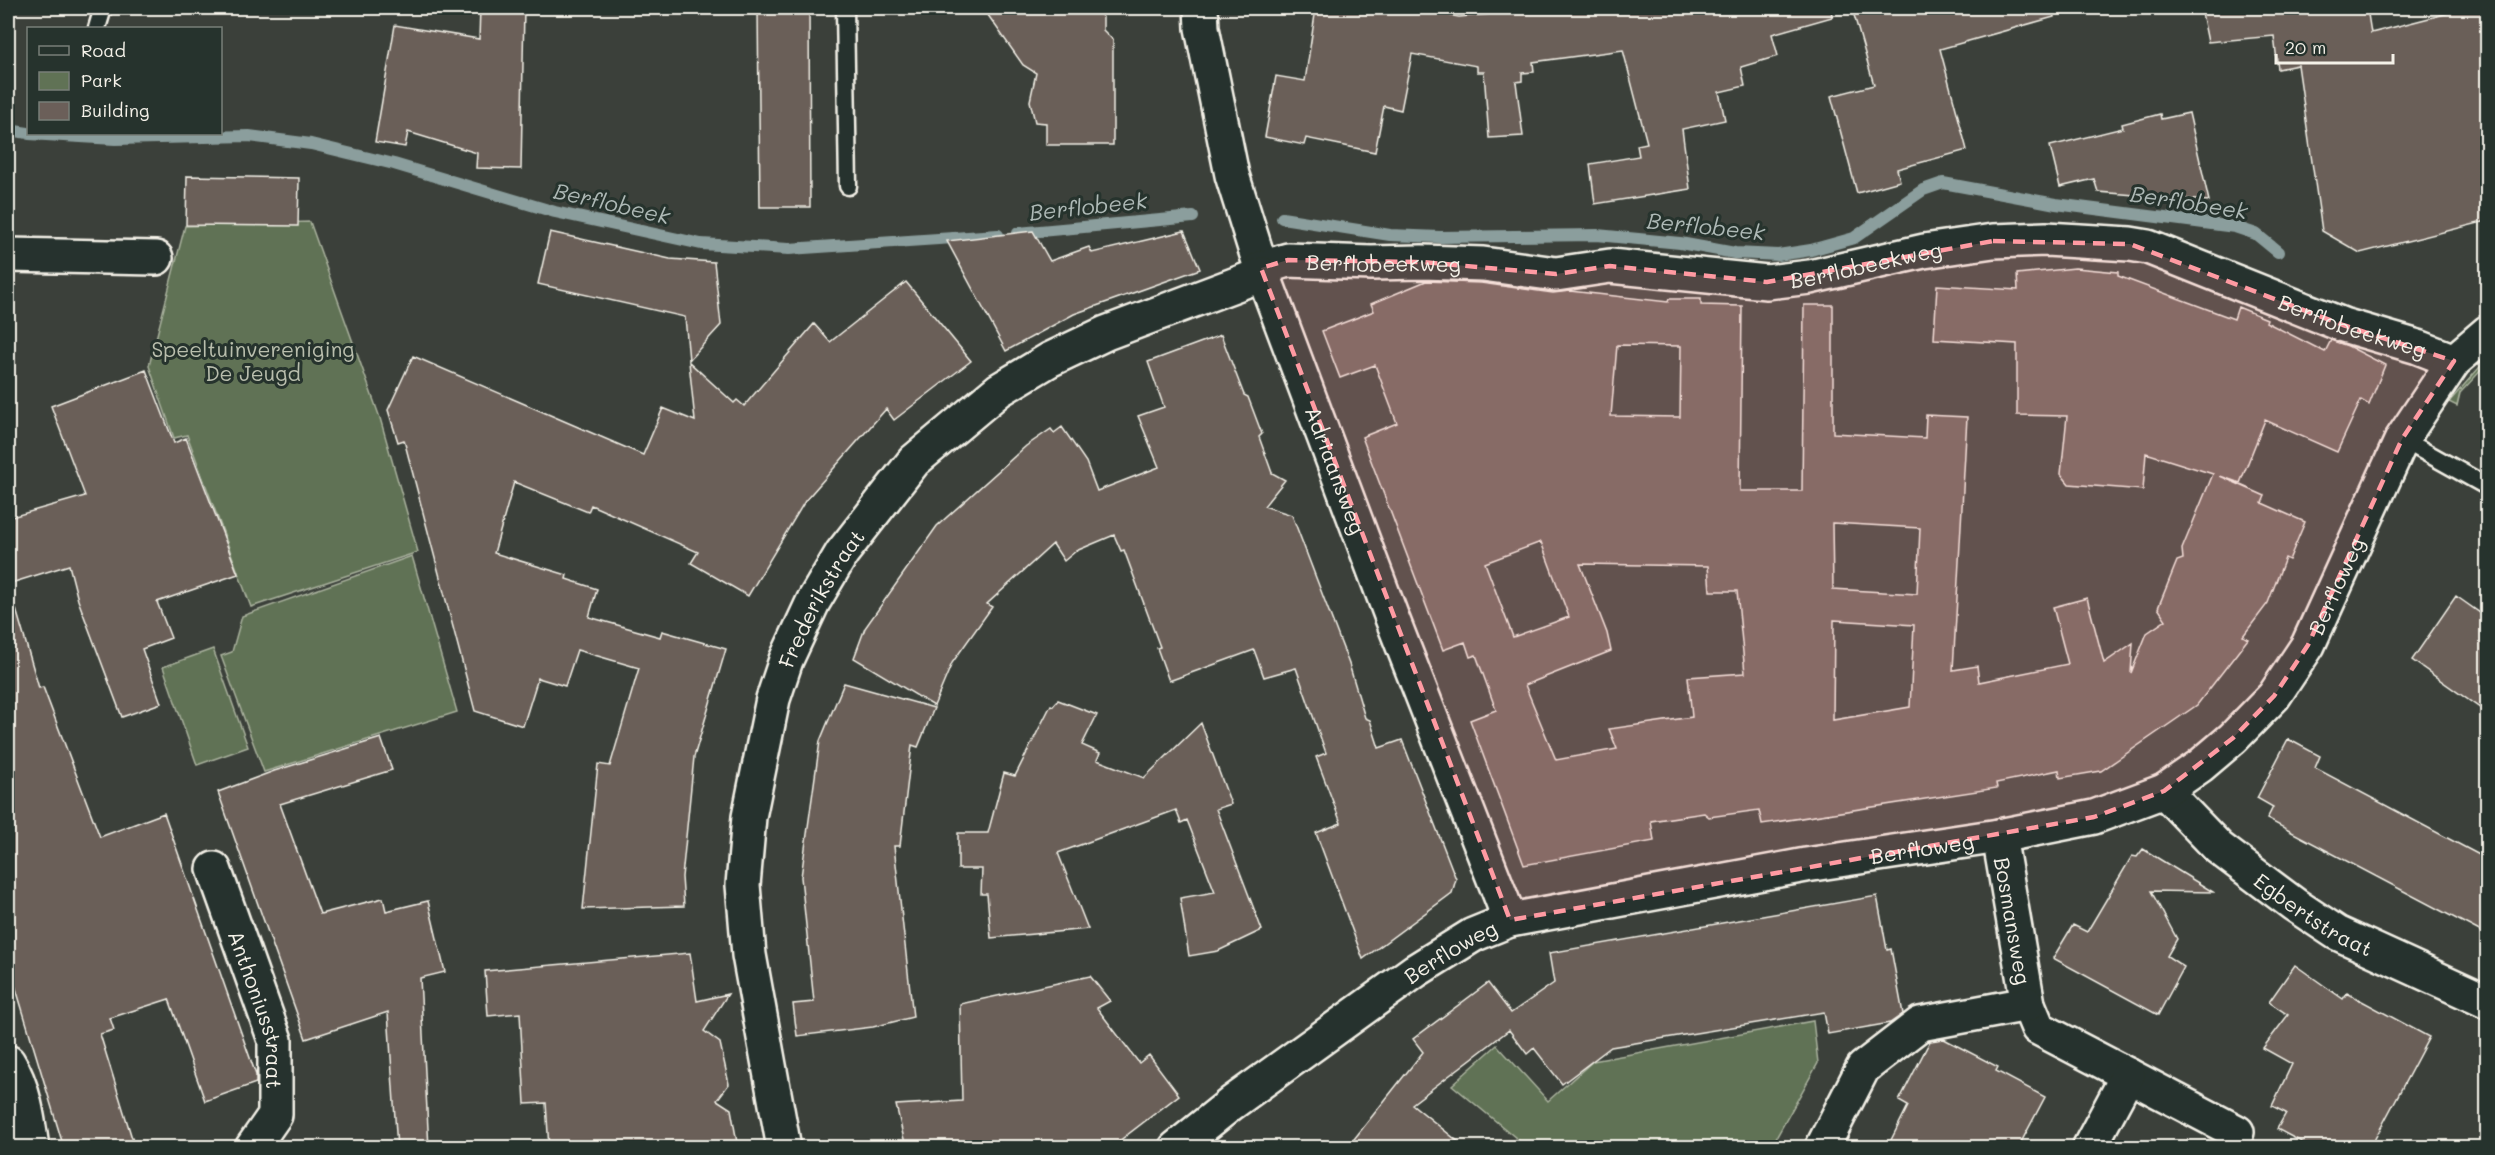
<svg xmlns="http://www.w3.org/2000/svg" width="2495" height="1155" font-family="Mali,sans-serif">
	<style>
		.green { fill: #607255; stroke: #aab29e; stroke-width: 1.5 }
		.lines { fill: none; stroke-linecap: round; stroke-linejoin: round }
		.stream { stroke: #8b9e9d; stroke-width: 12 }
		.building { fill: #6b5f59; stroke: #f4f1e8; stroke-width: 1.5; fill-rule: evenodd }
		.lane-casing { stroke: #f4f1e8; stroke-width: 21 }
		.street-casing { stroke: #f4f1e8; stroke-width: 38 }
		.lane { stroke: #26332d; stroke-width: 16 }
		.street { stroke: #26332d; stroke-width: 33 }
		.marked { fill: #ff9aa2; fill-opacity: 0.2; stroke: #ff9aa2; stroke-width: 4.5; stroke-dasharray: 12 8; stroke-linejoin: round }
		.labels { text-anchor: middle; dominant-baseline: central; stroke-width: 6; stroke-linejoin: round; paint-order: stroke }
		.street-label { font-size: 21px; fill: #f4f1e8; stroke: #26332d }
		.park-label { font-size: 21px; fill: #b9bead; stroke: #26332d }
		.water-label { font-size: 22px; font-style: italic; fill: #aeb9b6; stroke: #26332d }
	</style>
	<rect width="100%" height="100%" fill="#3b403a"/>
	<filter id="ink" filterUnits="userSpaceOnUse"><feTurbulence type="fractalNoise" baseFrequency=".0167" numOctaves="2"/><feDisplacementMap in="SourceGraphic" scale="12" xChannelSelector="R" yChannelSelector="G"/><feConvolveMatrix kernelMatrix="1 2 1 2 8 2 1 2 1" color-interpolation-filters="sRGB"/></filter>
	<g filter="url(#ink)">
		<!-- green -->
		<path class="green" d="M310,222L380,418L418,552L251,607L187,435L174,438L149,366L185,226Z
			M2487,359V364L2460,393L2457,406L2449,402Z
			M412,556L457,712L264,772L221,656L232,652L242,616Z
			M213,649L248,747L197,765L163,667Z
			M1813,1021L1818,1063L1771,1147H1527L1452,1085L1497,1045L1548,1101L1593,1061Z"/>
		<g class="lines">
			<!-- stream -->
			<path class="stream" d="M8,130L28,133
				M29,134L115,139L249,136L311,144L394,164L555,212L701,244L789,249L998,235
				M1282,218L1390,235L1440,237L1597,235L1680,243L1735,253L1778,255L1811,250L1854,238L1923,190L1943,183L2056,204L2235,227L2256,234L2278,252
				M1018,233L1193,217"/>
		</g>
		<!-- building -->
		<path class="building" d="M480,8H524L521,169L476,168L477,153L408,132L405,147L375,142L395,25L479,39Z
			M758,8H809L810,207H760Z
			M983,8H1093L1103,17V30L1113,40V145H1046V123L1035,122L1030,101L1036,73L1023,65Z
			M1316,8H1408L1459,17L1558,8H1831L1832,17L1772,34L1778,56L1741,67L1745,86L1719,92L1725,120L1682,129L1690,189L1595,204L1590,164L1639,156L1637,145L1647,143L1623,50L1533,62L1534,72L1522,73V81L1516,82L1523,136L1489,138L1484,72H1477V66L1412,54L1401,110L1384,106L1375,152L1306,138L1304,145L1265,137L1276,76L1305,81Z
			M1852,8H2053L2054,17L1940,49L1967,150L1897,169L1900,181L1857,193L1831,96L1874,85Z
			M2201,8H2367L2371,33L2468,8H2487V221L2360,253L2322,231L2298,65L2278,69L2274,36L2208,42Z
			M2189,113L2209,201L2098,192L2094,179L2060,187L2050,146L2123,128L2122,124L2160,114L2161,119Z
			M187,176L299,178L298,226L186,225Z
			M1033,231L1050,261L1089,247L1092,253L1184,231L1200,269L1074,314L1006,351L947,241Z
			M550,232L670,259L714,262L721,325L689,360L685,317L538,284Z
			M2075,268L2118,272V276L2234,319L2238,307L2267,319L2266,322L2325,352L2331,340L2348,346L2385,365L2369,405L2361,400L2337,452L2265,420L2240,483L2220,476L2265,496L2262,503L2305,522L2289,560L2285,558L2268,603L2243,636L2248,639L2197,705L2101,771L2060,778L2059,770L1996,783L1997,788L1762,824L1759,810L1709,817L1704,813L1651,821L1654,841L1524,865L1470,720L1496,710L1476,655L1470,657L1465,642L1443,650L1362,437L1397,423L1375,365L1340,378L1322,331L1374,311L1371,304L1426,281L1481,283L1553,293L1570,291L1668,302L1669,299H1701V305L1742,306L1740,491H1802L1804,305H1833V433L1925,438L1926,415L1967,417L1953,670L1977,666L1979,682L2068,664L2053,607L2087,598L2104,663L2133,643L2131,673L2147,633L2166,620L2158,608L2177,561L2183,559L2182,549L2213,474L2146,453L2143,490L2069,484L2061,474L2067,416L2017,415V344L1934,339L1937,285L2018,290L2017,274ZM1617,345L1681,346L1680,417L1611,416ZM1832,523L1920,528L1917,594L1833,589ZM1541,542L1569,617L1513,637L1485,563ZM1580,564L1708,566L1710,591H1737L1745,673L1688,677L1692,717L1609,729L1617,749L1556,760L1525,685L1611,651L1607,633ZM1834,620L1914,625L1910,707L1833,720Z
			M906,282L971,361L894,420L886,409L805,501L748,596L691,563L698,552L591,505L588,512L514,482L494,553L567,575L566,579L597,589L589,617L660,637L662,631L726,649L694,757L682,877L684,906L583,909L598,764L610,766L639,668L577,650L565,686L538,678L523,726L475,711L404,440L398,442L388,410L413,356L643,455L663,408L695,421L689,362L734,403L737,400L744,406L814,324L830,342Z
			M1221,335L1244,395L1248,397L1262,434L1259,437L1272,473L1285,480L1264,506L1292,515L1349,664L1365,718L1370,720L1379,748L1402,740L1456,879L1452,893L1363,959L1316,833L1341,823L1316,757L1326,753L1296,668L1264,677L1254,650L1169,681L1157,648L1160,647L1124,550L1121,551L1114,535L1076,551L1064,561L1053,544L987,604L992,607L952,663L934,706L854,658L865,628L937,526L1026,446L1051,429L1054,433L1062,427L1086,462L1097,491L1159,467L1138,416L1164,407L1148,362Z
			M146,370L174,443L186,438L238,574L157,602L171,638L142,649L161,703L122,717L78,600L69,565L8,584V518L85,496L51,406Z
			M2456,596L2487,618V713L2412,660Z
			M16,609L39,688L43,687L100,837L164,813L256,1075V1083L205,1101L169,999L110,1018L114,1030L100,1034L135,1148H64L8,962V611Z
			M844,683L934,708L918,747L912,745L900,846H894L913,1017L873,1027L797,1036L793,1004L814,1002L801,877L820,741Z
			M1058,700L1097,715L1082,745L1100,753L1097,760L1144,778L1201,723L1231,804L1216,809L1262,930L1218,951L1189,956L1180,898L1215,892L1187,820L1181,823L1176,810L1058,853L1088,929L991,938L987,894H981L982,869H958V833H988L1004,773L1015,776L1051,705L1053,706Z
			M381,738L392,770L280,804L320,914L383,898L386,911L428,901L445,972L420,978L429,1148H397L388,1012L306,1039L218,792L274,771Z
			M2288,739L2320,756L2315,768L2487,859V935L2267,819L2273,807L2257,798Z
			M2143,849L2213,892L2151,891L2177,939L2167,956L2184,967L2158,1015L2053,958L2073,925L2087,932L2132,856L2137,857Z
			M1877,896L1887,950L1891,949L1903,1014L1890,1023L1828,1034L1824,1012L1611,1047L1562,1084L1534,1048L1527,1054L1509,1030L1412,1104L1466,1148H1347L1423,1052L1413,1039L1488,983L1511,1013L1554,983L1549,953Z
			M690,953L697,1001L728,994L704,1031L720,1043L729,1084L717,1100L731,1109L738,1148H549L546,1103L525,1104L520,1013L488,1016L485,971Z
			M2295,965L2343,999L2347,993L2429,1037L2370,1148H2313L2277,1129L2286,1113L2272,1106L2292,1064L2263,1048L2288,1015L2269,1002Z
			M1090,976L1110,1001L1097,1008L1139,1063L1149,1055L1179,1095L1110,1148H906L896,1105L962,1101L960,1004Z
			M1944,1039L1998,1067L1996,1071L2045,1097L2018,1148H1887L1908,1106L1899,1101L1930,1041Z"/>
		<g class="lines">
			<defs>
				<path id="lane" d="M845,8L848,186
					M97,28L103,8
					M2402,439L2488,487"/>
				<g id="street">
					<path id="s1" d="M1201,8L1202,28L1232,175L1263,274L1392,618L1510,920"/>
					<path d="M8,255L156,258"/>
					<path id="s2" d="M1261,268L1288,260L1371,263L1422,262L1483,264L1556,274L1610,266L1767,282L1810,277L1924,251L1993,241L2046,239L2130,244L2148,247L2343,325L2418,347L2454,361"/>
					<path id="s3" d="M2164,791L2219,848L2295,905L2337,933L2488,1002"/>
					<path id="s4" d="M1999,836L2028,1004L2038,1028L2237,1132"/>
					<path id="s5" d="M214,869L275,1040V1115L252,1148"/>
					<path d="M8,1062C24,1087 28,1119 32,1148"/>
					<path id="s6" d="M784,1148L749,955L743,885L749,817L773,699L786,660L813,602L842,553L914,461L999,390L1049,360L1106,333L1263,274"/>
					<path id="s7" d="M1176,1148L1232,1103L1415,971L1473,935L1510,920L1806,865L1999,836L2094,817L2164,791L2200,766L2233,738L2274,696L2308,645L2402,439L2454,361L2488,332"/>
					<path d="M1822,1148L1863,1068L1920,1024L2028,1004"/>
					<path d="M2089,1148L2128,1075"/>
				</g>
			</defs>
			<!-- lane casing -->
			<use href="#lane" class="lane-casing"/>
			<!-- street casing -->
			<use href="#street" class="street-casing"/>
			<!-- lane -->
			<use href="#lane" class="lane"/>
			<!-- street -->
			<use href="#street" class="street"/>
		</g>
	</g>
	<!-- marked area -->
	<path class="marked" d="M1993,241L2130,244L2343,325L2454,361L2402,439L2308,645L2274,696L2233,738L2164,791L2094,817L1510,920L1261,268L1288,260L1422,262L1556,274L1610,266L1767,282Z"/>
	<g class="labels">
		<!-- street labels -->
		<g class="street-label">
			<text stroke="none"><textPath href="#s2" startOffset="124">Berflobeekweg</textPath></text>
			<text stroke="none"><textPath href="#s2" startOffset="610">Berflobeekweg</textPath></text>
			<text stroke="none"><textPath href="#s2" startOffset="1114">Berflobeekweg</textPath></text>
			<text stroke="none"><textPath href="#s1" startOffset="483">Adriaansweg</textPath></text>
			<text stroke="none"><textPath href="#s7" startOffset="1346">Berfloweg</textPath></text>
			<text stroke="none"><textPath href="#s6" startOffset="567">Frederikstraat</textPath></text>
			<text stroke="none"><textPath href="#s7" startOffset="824">Berfloweg</textPath></text>
			<text stroke="none"><textPath href="#s3" startOffset="195">Egbertstraat</textPath></text>
			<text stroke="none"><textPath href="#s4" startOffset="86">Bosmansweg</textPath></text>
			<text stroke="none"><textPath href="#s7" startOffset="338">Berfloweg</textPath></text>
			<text stroke="none"><textPath href="#s5" startOffset="148">Anthoniusstraat</textPath></text>
		</g>
		<!-- park labels -->
		<g class="park-label">
			<text x="253" y="348">Speeltuinvereniging<tspan x="253" dy="24">De Jeugd</tspan></text>
		</g>
		<!-- water labels -->
		<g class="water-label">
			<text transform="translate(2189 202) rotate(9)">Berflobeek</text>
			<text transform="translate(612 203) rotate(13)">Berflobeek</text>
			<text transform="translate(1088 206) rotate(-6)">Berflobeek</text>
			<text transform="translate(1706 226) rotate(6)">Berflobeek</text>
		</g>
	</g>
	<!-- margin -->
	<rect width="2495" height="1155" fill="none" stroke="#26332d" stroke-width="30"/>
	<rect x="15" y="15" width="2465" height="1125" fill="none" stroke="#f4f1e8" stroke-width="2" filter="url(#ink)"/>
	<!-- legend -->
	<rect x="27" y="27" width="195" height="108" fill="#26332d" stroke="#787f78" stroke-width="1.5"/>
	<rect x="39" y="46" width="30" height="9" fill="#26332d" stroke="#787f78" stroke-width="1.5"/>
	<text x="81" y="57" font-size="18" fill="#f4f1e8">Road</text>
	<rect x="39" y="72" width="30" height="18" fill="#607255" stroke="#787f78" stroke-width="1.5"/>
	<text x="81" y="87" font-size="18" fill="#f4f1e8">Park</text>
	<rect x="39" y="102" width="30" height="18" fill="#6b5f59" stroke="#787f78" stroke-width="1.5"/>
	<text x="81" y="117" font-size="18" fill="#f4f1e8">Building</text>
	<!-- scale -->
	<path d="M2276 54v9h117v-9" fill="none" stroke="#f4f1e8" stroke-width="3"/>
	<text x="2285" y="54" font-size="18" fill="#f4f1e8" stroke="#26332d" stroke-width="4.5" paint-order="stroke">20 m</text>
</svg>
